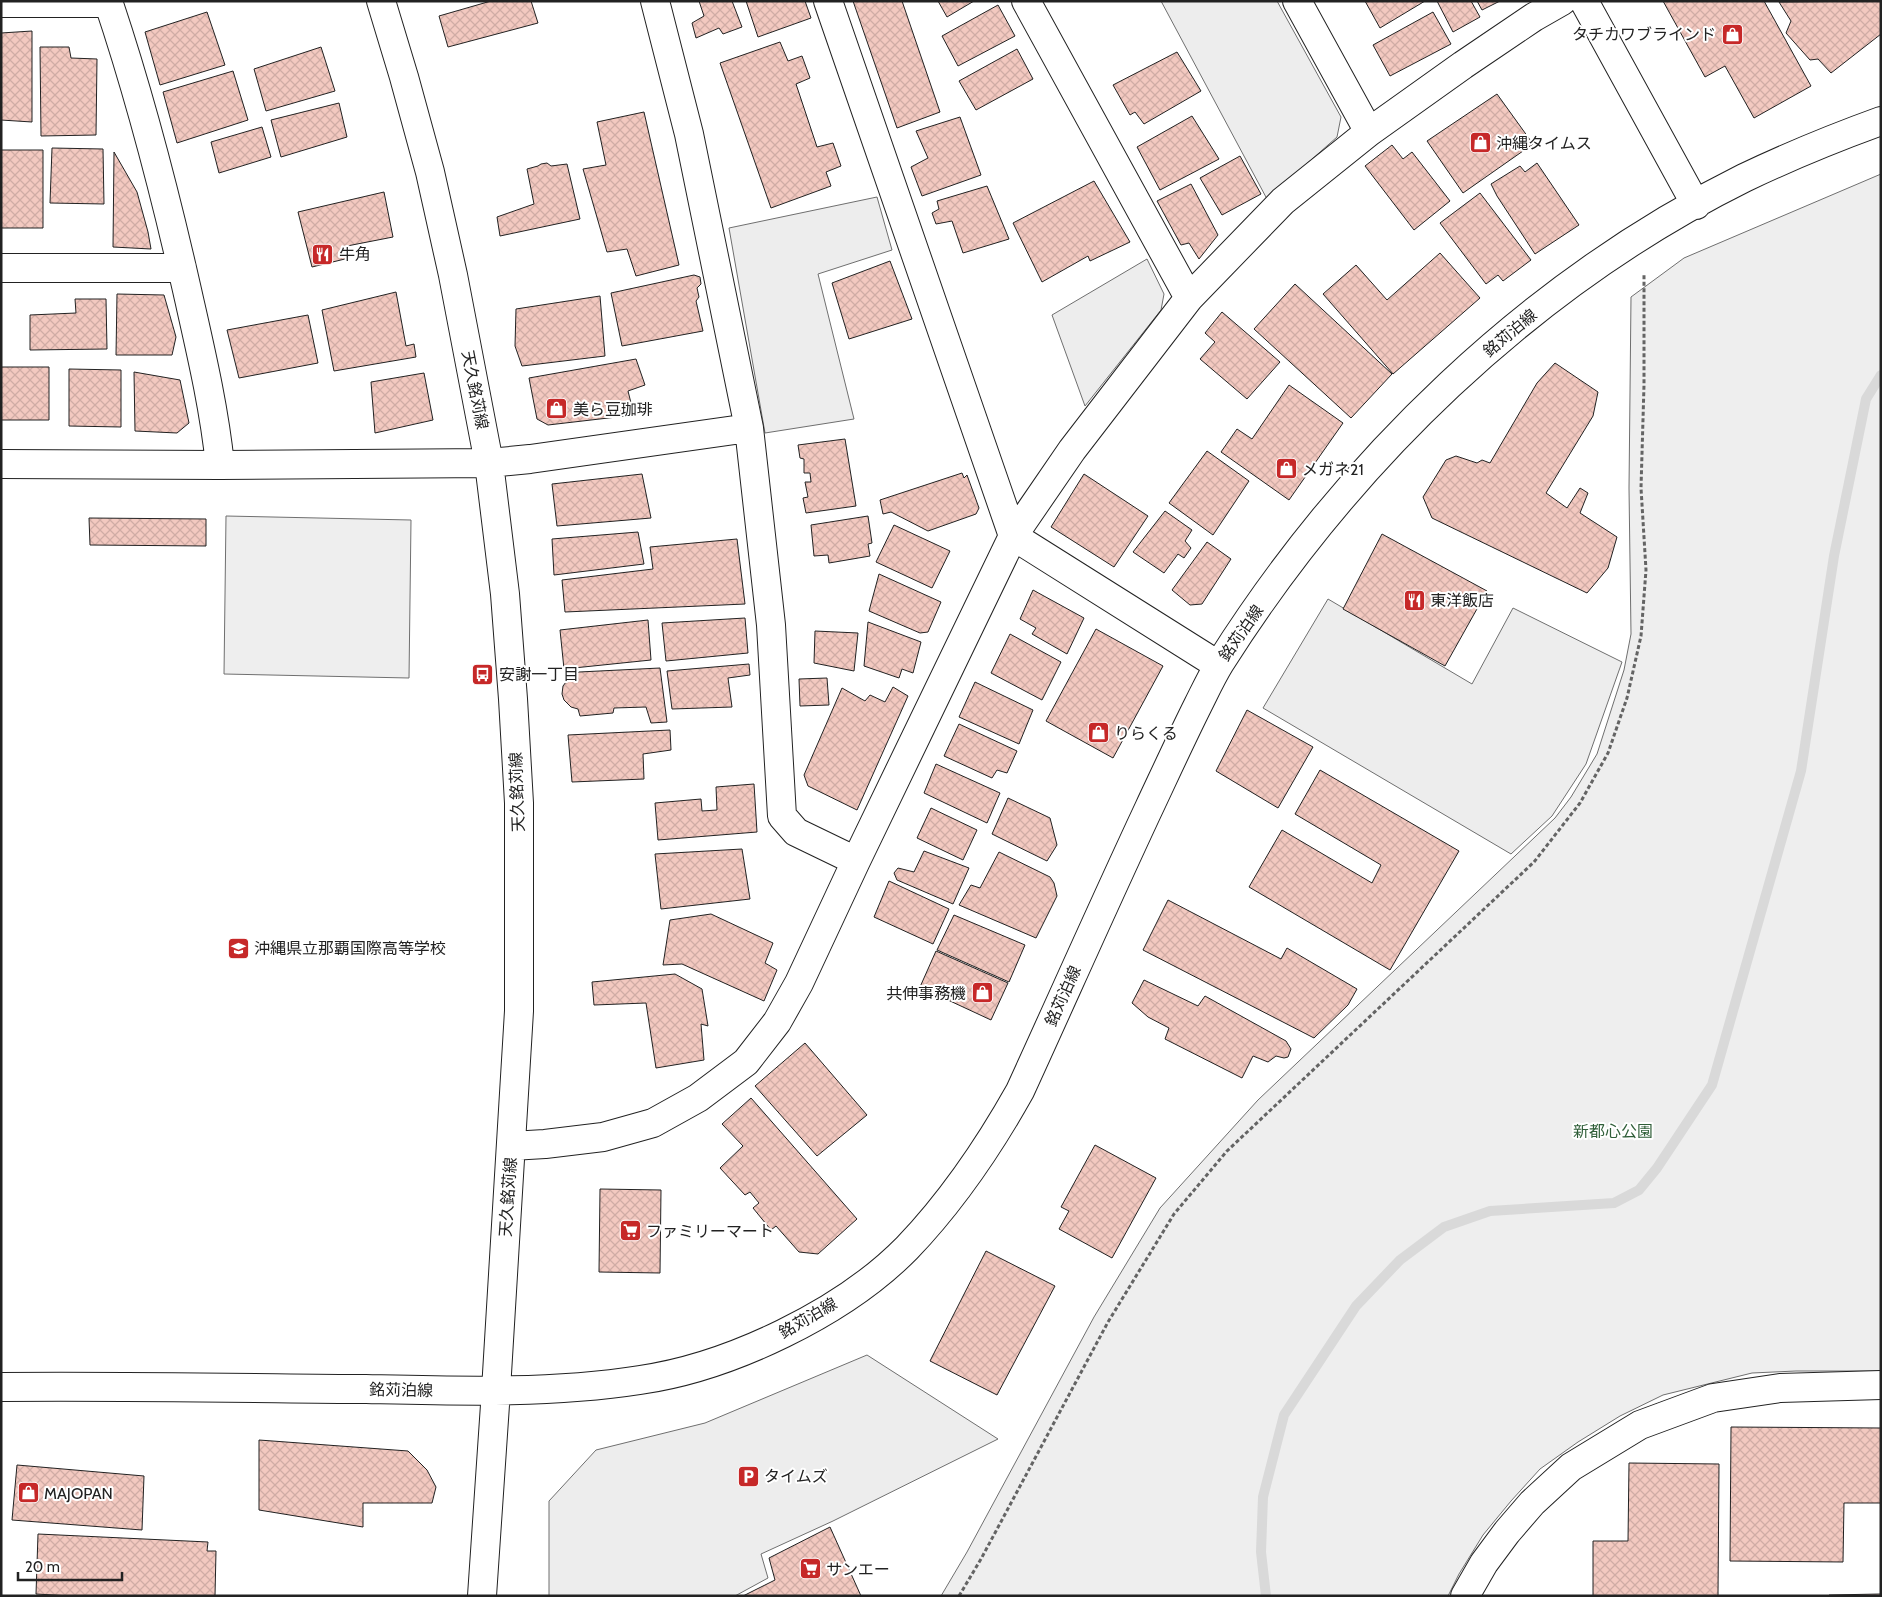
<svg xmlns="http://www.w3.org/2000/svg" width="1882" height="1597" font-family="Cabin,'Noto Sans JP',sans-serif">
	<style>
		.park { fill: #eee; stroke: #6f6f6f }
		.parking { fill: #ededed; stroke: #6f6f6f }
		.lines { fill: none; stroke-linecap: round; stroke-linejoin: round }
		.stream { stroke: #d9d9d9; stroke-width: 10 }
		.building { fill: url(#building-cross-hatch); stroke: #222 }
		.minor-casing { stroke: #222; stroke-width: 30 }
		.path { stroke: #646464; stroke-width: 3; stroke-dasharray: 4 2.5; stroke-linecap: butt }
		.minor { stroke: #fff; stroke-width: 28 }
		.labels { text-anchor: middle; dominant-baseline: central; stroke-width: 4; stroke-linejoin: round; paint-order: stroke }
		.poi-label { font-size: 16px; fill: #222; stroke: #fff; text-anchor: start }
		.street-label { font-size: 16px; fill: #222; stroke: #fff }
		.park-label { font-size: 16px; fill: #2f5e38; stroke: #fff }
	</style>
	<defs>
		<pattern id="building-cross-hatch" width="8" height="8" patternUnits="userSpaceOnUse" patternTransform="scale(1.25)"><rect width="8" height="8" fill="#f3c9c0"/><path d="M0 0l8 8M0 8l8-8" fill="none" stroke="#d0aca5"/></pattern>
	</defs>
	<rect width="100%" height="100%" fill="#fff"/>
	<!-- park -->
	<path class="park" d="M1881,174V1371H1796L1752,1373L1663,1395L1620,1416L1578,1442L1540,1469L1511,1501L1483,1535L1459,1574L1448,1596H941L967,1552L1094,1317L1160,1208L1258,1100L1555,818L1571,797L1597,754L1624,670L1631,634L1629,488L1631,297L1684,258Z
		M226,516L411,520L409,678L224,674Z"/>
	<!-- parking -->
	<path class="parking" d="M1161,1H1277L1341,117L1337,137L1267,199Z
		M877,197L892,250L818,274L854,419L765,433L729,228Z
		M1147,259L1164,294L1161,310L1085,406L1052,315Z
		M1328,599L1472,684L1513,608L1622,662L1586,764L1552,816L1511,854L1263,708Z
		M867,1355L998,1439L833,1521L761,1554L768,1578L735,1596H549V1501L596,1450L705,1423Z"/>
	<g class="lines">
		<!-- stream -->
		<path class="stream" d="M1266,1596L1261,1552L1263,1497L1284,1415L1356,1306L1400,1260L1444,1227L1490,1211L1614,1203L1639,1190L1657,1168L1712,1085L1801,771L1834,556L1866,399L1881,375"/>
	</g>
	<!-- building -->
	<path class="building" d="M491,1H531L538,23L448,47L439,16Z
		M699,1H732L742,27L723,34L719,28L696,38L692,23L704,16Z
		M746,1H805L811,18L758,37Z
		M853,1H902L940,112L897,128Z
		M938,1H974L947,17Z
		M1365,1H1425L1380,28Z
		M1437,1H1471L1480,17L1453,32Z
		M1477,1H1500L1482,10Z
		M1663,1H1764L1811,86L1754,118L1725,66L1705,77Z
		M1881,1V34L1831,73L1818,59L1810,60L1786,33L1791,21L1779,2Z
		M998,5L1015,36L958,66L942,36Z
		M207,12L225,65L160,85L145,32Z
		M1433,12L1451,44L1390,76L1373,45Z
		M32,31V122L1,120V33Z
		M780,42L788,61L802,56L810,78L796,84L817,147L833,143L841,166L826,172L831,186L771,208L720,63Z
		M40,47H69L71,58L97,59L96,135L41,136Z
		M321,47L335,91L266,111L254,69Z
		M1017,49L1033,79L976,110L959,81Z
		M1177,52L1201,91L1144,124L1135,112L1130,115L1113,85Z
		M233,71L248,120L177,143L163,92Z
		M1497,94L1533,144L1463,193L1427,141Z
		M339,103L347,137L281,157L271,120Z
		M644,112L679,265L636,276L627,249L607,252L583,169L606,165L597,122Z
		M1192,116L1219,159L1160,190L1137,147Z
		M960,117L981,175L922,196L911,167L928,158L916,131Z
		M262,127L271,157L219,173L211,142Z
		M1392,145L1403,159L1412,152L1450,201L1414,230L1365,166Z
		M52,148L103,149L104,204L50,203Z
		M1,150H43V228H1Z
		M114,152L137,192L148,232L151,249L113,247Z
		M1240,156L1261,194L1222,215L1200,178Z
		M547,163L551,166L567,164L580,219L500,236L497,217L534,204L527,169L538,166L541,164Z
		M1537,163L1579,225L1535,254L1497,196L1491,184L1520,166L1525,172Z
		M1094,181L1130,242L1090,261L1088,256L1042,282L1013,223Z
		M1191,184L1218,235L1199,259L1189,243L1181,245L1157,201Z
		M987,186L1009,239L963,253L952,221L936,224L932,213L939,209L937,201Z
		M384,192L393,237L347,246L349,258L312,267L298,212Z
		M1480,193L1531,260L1503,281L1498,275L1486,284L1440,223Z
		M1440,253L1480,298L1393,374L1323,294L1356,265L1387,300Z
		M890,261L912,319L849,339L832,283Z
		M694,275L700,277L701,284L697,288L699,297L696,301L703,331L622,346L611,293Z
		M1295,284L1392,374L1351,418L1254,329Z
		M396,292L406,346L414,344L416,357L334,371L322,310Z
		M117,294L164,295L176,337L172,355H116Z
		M600,296L605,356L522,366L515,346L516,309Z
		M75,299H106L107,349L30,350V315L76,313Z
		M1222,312L1280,362L1247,399L1200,359L1215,342L1205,333Z
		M308,315L318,363L239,378L227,330Z
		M636,359L645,385L628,391L634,415L548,425L537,419L529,378Z
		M1555,363L1598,392L1593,416L1546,493L1567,508L1580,488L1588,493L1580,513L1617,537L1608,568L1587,593L1432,518L1423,497L1446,460L1456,456L1477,463L1482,460L1490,463L1537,383Z
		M1,367H49V420H1Z
		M69,369L121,370V427L69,426Z
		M134,372L180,380L189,423L177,433L135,431Z
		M424,373L433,420L375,433L371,382Z
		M1289,385L1343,423L1289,500L1221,452L1237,429L1252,439Z
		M845,439L856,506L806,513L803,498L808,497L805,482H811L810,473H804V459L800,458L798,445Z
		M1207,451L1249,481L1213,535L1169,503Z
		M962,473L964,478L967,475L979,508L976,514L928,531L891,512L883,514L880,500Z
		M642,474L651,518L557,526L552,484Z
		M1084,474L1148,516L1114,567L1051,527Z
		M1165,511L1192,530L1185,541L1191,548L1184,558L1178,554L1164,573L1133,552Z
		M868,516L872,543L868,544L870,556L829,563L828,555L814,556L811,525Z
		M89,518L206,519V546L90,545Z
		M894,525L950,551L932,588L876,562Z
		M638,532L644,564L554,575L552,539Z
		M1382,534L1487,591L1445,666L1343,609Z
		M737,539L745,604L565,612L562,580L653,569L650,547Z
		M1207,542L1231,559L1202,604L1190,605L1172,590Z
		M879,574L941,602L928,632L920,633L869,611Z
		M1033,590L1084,618L1067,654L1032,634L1036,628L1020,619Z
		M745,618L748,653L666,661L662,623Z
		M648,620L651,660L564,669L560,630Z
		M868,622L921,642L913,673L902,669L899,678L864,666Z
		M1096,629L1163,666L1113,758L1046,721Z
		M815,631L858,633L854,671L814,663Z
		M1010,634L1061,662L1042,700L991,673Z
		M749,664L750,675L728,678L732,707L672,709L667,671Z
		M660,668L667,722L651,723L646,707L614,708L613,713L580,716L578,709L571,707L564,700L562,694L563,686L569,678L579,672Z
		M827,678L829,705L800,706L799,679Z
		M975,682L1033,710L1019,744L959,717Z
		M893,687L908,696L857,810L808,786L804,775L842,688L865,701L870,695L885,702Z
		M1247,710L1313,747L1278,808L1216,771Z
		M959,724L1017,751L1007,773L997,770L992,778L944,756Z
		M670,730L671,750L643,754L644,779L572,782L568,735Z
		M936,764L1000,793L987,823L924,793Z
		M1320,770L1459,851L1390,970L1249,887L1282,830L1372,883L1381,865L1295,814Z
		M754,784L757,832L658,840L655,803L701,799L702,811L717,810L716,787Z
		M1008,798L1050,818L1057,845L1047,861L992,834Z
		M931,808L977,830L963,860L917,838Z
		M742,849L750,899L661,909L655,854Z
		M924,851L969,868L953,904L897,880L894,873L898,868L914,872Z
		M999,852L1050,877L1054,883L1057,896L1036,938L959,905L971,885L980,888Z
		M889,881L949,909L933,944L874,917Z
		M1168,900L1281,959L1287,948L1357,989L1348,1005L1314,1038L1143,950Z
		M711,914L773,943L765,963L777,970L764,1001L682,964L663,965L670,920Z
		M954,915L1025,945L1009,982L937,950Z
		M936,951L1008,983L991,1020L920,987Z
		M675,974L702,989L708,1026L701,1024L704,1060L656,1068L646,1003L594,1005L592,982Z
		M1144,980L1198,1006L1205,996L1286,1041L1291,1049L1288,1057L1284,1058L1276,1056L1268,1062L1253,1056L1242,1078L1165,1039L1169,1028L1148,1017L1132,1003Z
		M805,1043L867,1115L817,1156L755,1086Z
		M751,1098L857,1219L818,1254L799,1252L776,1226L771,1230L753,1208L759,1203L750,1192L745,1195L720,1168L743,1146L722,1124Z
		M1095,1145L1156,1178L1112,1258L1059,1229L1069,1211L1061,1207Z
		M600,1189L661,1190L660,1273L599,1272Z
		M986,1251L1055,1286L997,1395L930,1361Z
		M1731,1427L1881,1428V1503H1844L1843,1562L1730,1561Z
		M259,1440L408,1451L427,1470L436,1487L432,1503H363V1527L259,1510Z
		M1629,1463L1719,1464L1718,1596H1593V1541H1628Z
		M17,1465L144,1476L142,1530L12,1520Z
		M830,1527L861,1596H743L775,1580L769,1558Z
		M38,1534L208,1542L207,1551H216L215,1596H71L36,1594Z
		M1881,1594V1596H1829V1595Z"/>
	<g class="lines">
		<defs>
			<path id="minor" d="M108,1C140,96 165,193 187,290C200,348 214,406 220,465
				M381,1L404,77L430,172L453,275L489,463L505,594L513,699L519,803V1011L496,1390L482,1596
				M655,1L689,134L749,428L771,625L782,816L796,832L856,861
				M828,1L1013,536L1218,665
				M1026,1L1189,298
				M1297,1L1369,132
				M1584,1L1696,205
				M1,3H109
				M1,268H182
				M1,464L220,465L489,463L530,459L749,428
				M511,1146L545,1144L603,1137L653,1123L698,1098L746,1062L777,1022L799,983L856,861L1013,536L1072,450L1189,298L1283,201L1369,132L1463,65L1534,17L1562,1
				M1,1387C123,1386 245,1388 366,1389C457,1391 550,1394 640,1380C730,1367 843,1313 907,1248C952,1201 988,1148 1020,1091C1063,997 1105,902 1149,808C1165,774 1181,739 1198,705C1205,691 1212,676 1220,663C1347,462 1530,284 1744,178C1788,157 1834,138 1881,121
				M1465,1596L1484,1563L1507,1532L1532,1503L1571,1467L1640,1425L1713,1398L1780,1388L1881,1385"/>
		</defs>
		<!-- minor casing -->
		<use href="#minor" class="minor-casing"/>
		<!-- path -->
		<path class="path" d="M959,1596L981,1559L1108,1322L1174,1214L1227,1151L1534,862L1580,803L1608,753L1627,698L1641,636L1646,570L1641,488L1644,385V274"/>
		<!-- minor -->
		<use href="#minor" class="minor"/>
	</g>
	<!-- icons -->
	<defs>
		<symbol id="shop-square" viewBox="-11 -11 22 22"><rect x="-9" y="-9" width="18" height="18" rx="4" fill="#c62828" stroke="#fff"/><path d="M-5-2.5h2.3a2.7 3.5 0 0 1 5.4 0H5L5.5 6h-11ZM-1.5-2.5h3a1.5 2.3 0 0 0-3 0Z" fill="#fff"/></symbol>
		<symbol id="restaurant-square" viewBox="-11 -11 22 22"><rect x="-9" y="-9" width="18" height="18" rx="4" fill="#c62828" stroke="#fff"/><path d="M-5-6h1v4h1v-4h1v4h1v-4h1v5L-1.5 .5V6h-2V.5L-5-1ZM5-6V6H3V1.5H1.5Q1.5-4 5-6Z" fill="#fff"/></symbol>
		<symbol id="bus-square" viewBox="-11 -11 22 22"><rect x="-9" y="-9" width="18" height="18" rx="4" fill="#c62828" stroke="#fff"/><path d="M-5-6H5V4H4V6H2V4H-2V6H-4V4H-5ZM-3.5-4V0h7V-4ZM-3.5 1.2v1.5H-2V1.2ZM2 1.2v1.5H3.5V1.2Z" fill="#fff"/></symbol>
		<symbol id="school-square" viewBox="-11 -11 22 22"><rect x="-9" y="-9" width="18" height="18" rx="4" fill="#c62828" stroke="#fff"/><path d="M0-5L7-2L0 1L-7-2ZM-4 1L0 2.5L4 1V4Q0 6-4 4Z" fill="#fff"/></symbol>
		<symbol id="supermarket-square" viewBox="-11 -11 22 22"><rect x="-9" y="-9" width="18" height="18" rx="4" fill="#c62828" stroke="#fff"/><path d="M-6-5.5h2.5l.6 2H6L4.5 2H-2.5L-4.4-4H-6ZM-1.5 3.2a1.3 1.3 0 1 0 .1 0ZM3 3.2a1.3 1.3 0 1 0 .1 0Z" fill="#fff"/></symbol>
		<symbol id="parking-square" viewBox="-11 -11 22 22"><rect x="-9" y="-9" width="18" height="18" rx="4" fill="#c62828" stroke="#fff"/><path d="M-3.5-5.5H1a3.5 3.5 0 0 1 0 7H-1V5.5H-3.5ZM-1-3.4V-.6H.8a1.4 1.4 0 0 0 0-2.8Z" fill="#fff"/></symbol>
	</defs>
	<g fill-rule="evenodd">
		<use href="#shop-square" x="1720" y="22" width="25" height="25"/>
		<use href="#shop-square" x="1468" y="130" width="25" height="25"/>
		<use href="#restaurant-square" x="310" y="242" width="25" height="25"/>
		<use href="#shop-square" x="544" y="396" width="25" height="25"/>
		<use href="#shop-square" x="1274" y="456" width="25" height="25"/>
		<use href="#restaurant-square" x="1402" y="588" width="25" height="25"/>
		<use href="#bus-square" x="470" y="662" width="25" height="25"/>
		<use href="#shop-square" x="1086" y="720" width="25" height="25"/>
		<use href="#school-square" x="226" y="936" width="25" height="25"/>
		<use href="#shop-square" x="970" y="980" width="25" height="25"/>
		<use href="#supermarket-square" x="618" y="1218" width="25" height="25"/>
		<use href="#parking-square" x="736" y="1464" width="25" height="25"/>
		<use href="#shop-square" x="16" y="1480" width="25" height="25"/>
		<use href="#supermarket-square" x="798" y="1556" width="25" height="25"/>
	</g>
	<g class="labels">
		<!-- poi labels -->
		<g class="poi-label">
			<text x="1716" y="34" text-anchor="end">タチカワブラインド</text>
			<text x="1496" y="143">沖縄タイムス</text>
			<text x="339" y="254">牛角</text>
			<text x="573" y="409">美ら豆珈琲</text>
			<text x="1302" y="469">メガネ21</text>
			<text x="1430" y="600">東洋飯店</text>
			<text x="499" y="674">安謝一丁目</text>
			<text x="1114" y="733">りらくる</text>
			<text x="254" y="948">沖縄県立那覇国際高等学校</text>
			<text x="966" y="993" text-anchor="end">共伸事務機</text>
			<text x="646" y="1231">ファミリーマート</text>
			<text x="764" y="1476">タイムズ</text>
			<text x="44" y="1493">MAJOPAN</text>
			<text x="826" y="1569">サンエー</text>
		</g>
		<!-- street labels -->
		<g class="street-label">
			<text transform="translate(1510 333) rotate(-40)">銘苅泊線</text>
			<text transform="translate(475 390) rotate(79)">天久銘苅線</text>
			<text transform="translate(1241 633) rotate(-55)">銘苅泊線</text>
			<text transform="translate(517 792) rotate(-92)">天久銘苅線</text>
			<text transform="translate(1063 996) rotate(-66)">銘苅泊線</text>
			<text transform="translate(508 1197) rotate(-86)">天久銘苅線</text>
			<text transform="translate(808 1318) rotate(-30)">銘苅泊線</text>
			<text transform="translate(401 1390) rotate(1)">銘苅泊線</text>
		</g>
		<!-- park labels -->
		<g class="park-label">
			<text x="1613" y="1131">新都心公園</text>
		</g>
	</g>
	<!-- border -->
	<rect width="1882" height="1597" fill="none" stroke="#222222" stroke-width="5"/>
	<!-- scale -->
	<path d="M18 1572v8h104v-8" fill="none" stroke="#222222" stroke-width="2.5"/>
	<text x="25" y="1572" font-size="15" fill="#222222" stroke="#ffffff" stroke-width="4" paint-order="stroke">20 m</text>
</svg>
